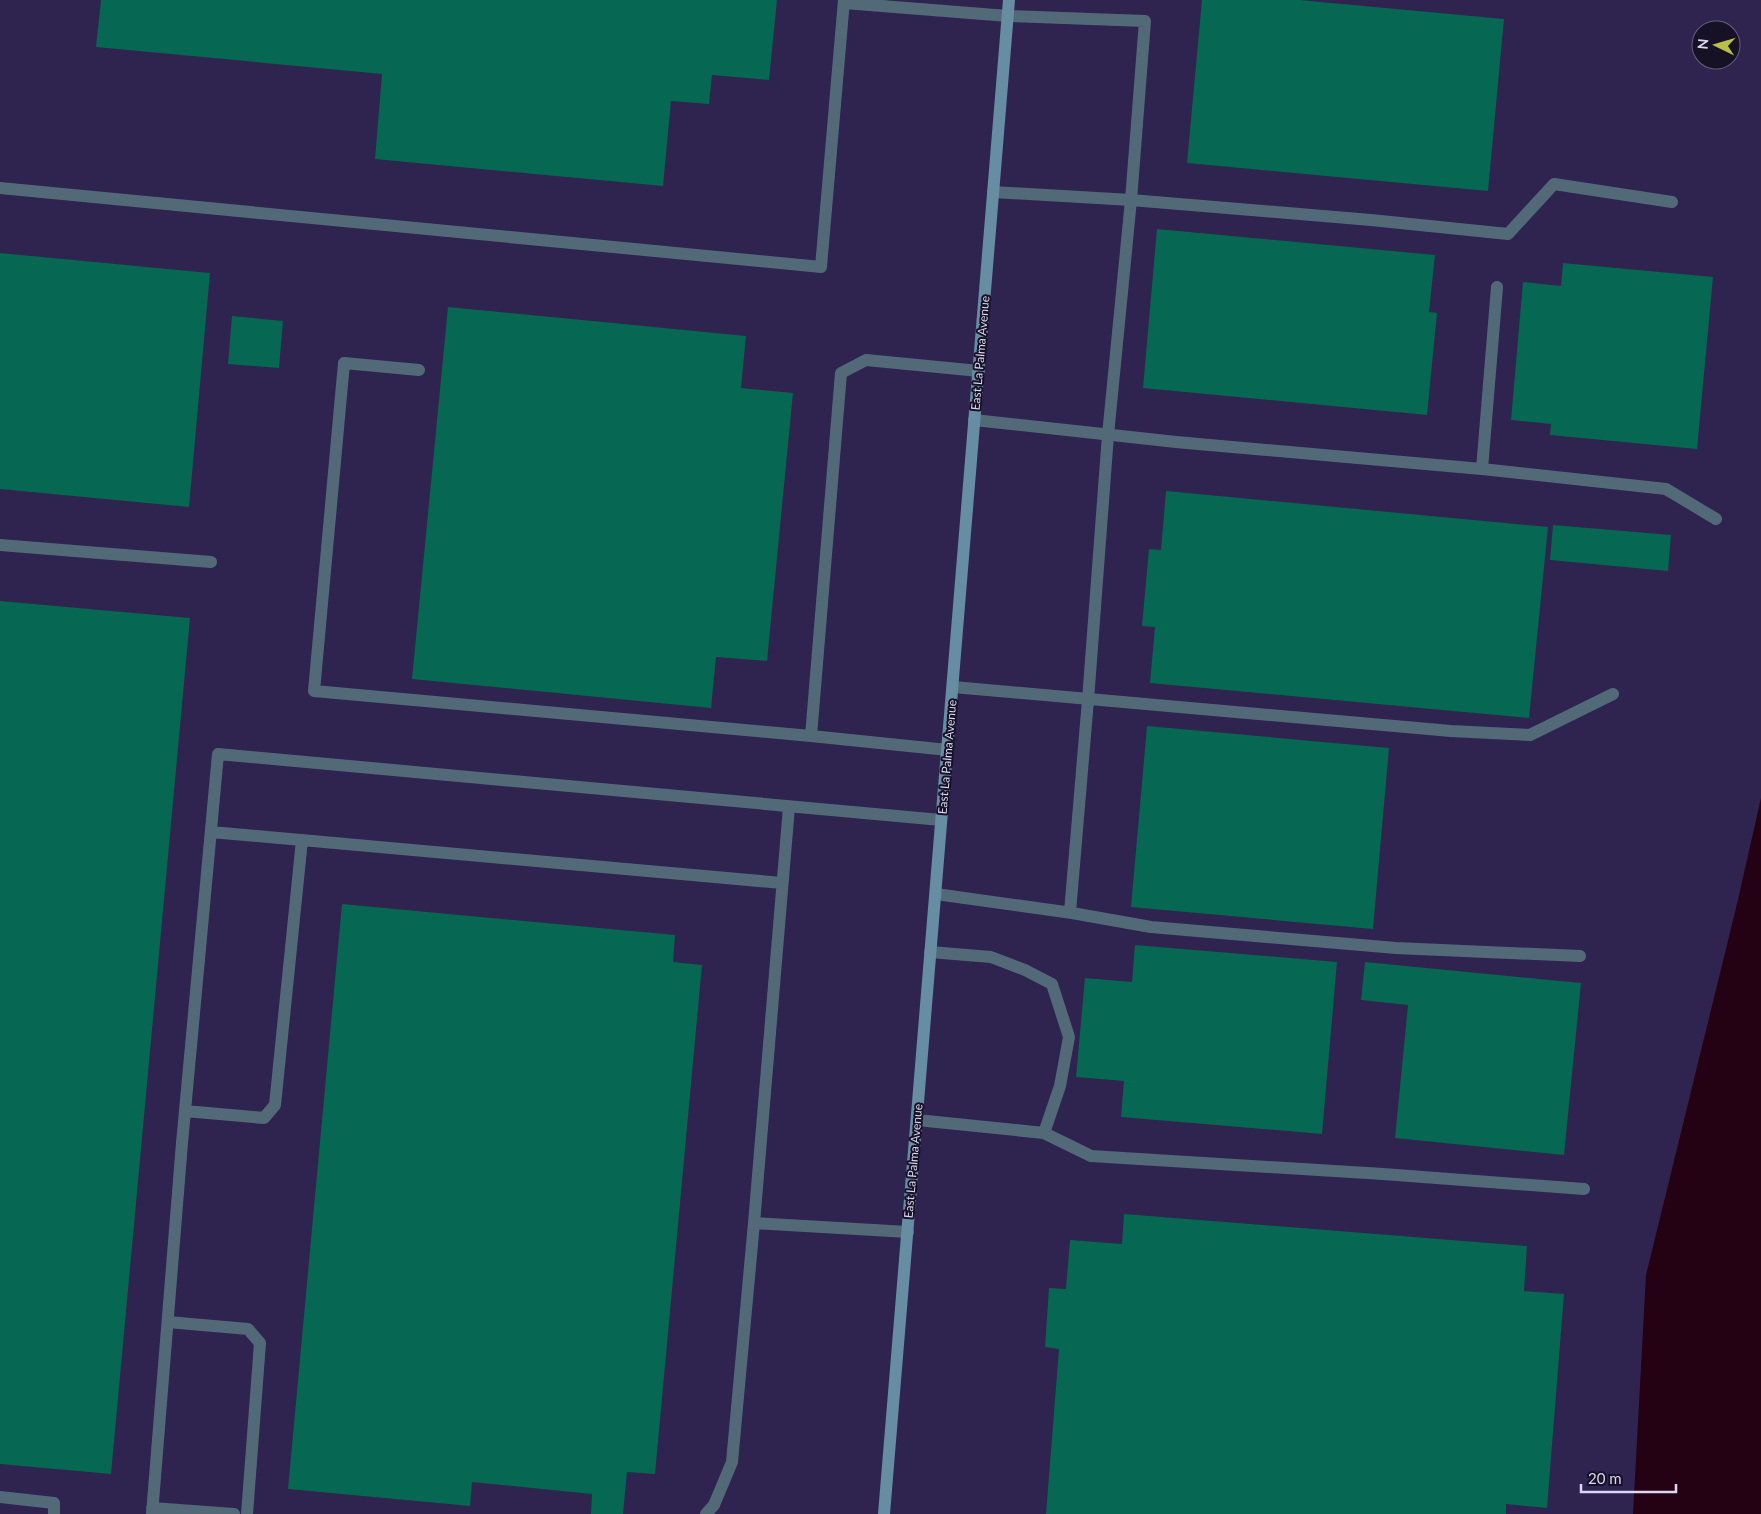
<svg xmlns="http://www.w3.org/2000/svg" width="1761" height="1514" font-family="Lato,sans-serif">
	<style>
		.water { fill: #240213 }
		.building { fill: #066753 }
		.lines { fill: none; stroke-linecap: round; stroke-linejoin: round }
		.service { stroke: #526a78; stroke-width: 12 }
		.secondary { stroke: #668da2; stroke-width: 12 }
		.labels { text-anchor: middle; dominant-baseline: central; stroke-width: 4; stroke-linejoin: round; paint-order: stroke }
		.street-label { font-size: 12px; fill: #dcd7f4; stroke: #161125 }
	</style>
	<rect width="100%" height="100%" fill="#2f2350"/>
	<!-- water -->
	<path class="water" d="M1761,798V1514H1633L1646,1275L1737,904Z"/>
	<!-- building -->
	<path class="building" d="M101,0H777L769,80L712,75L709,104L671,101L663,186L375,159L382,74L96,47Z
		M1202,0H1299L1504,19L1488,191L1187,163Z
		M1157,229L1435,255L1429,312L1437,313L1427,415L1143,388Z
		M0,253L210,273L189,507L0,489Z
		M1563,263L1713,277L1697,449L1550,435L1551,424L1511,420L1523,282L1561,286Z
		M448,307L746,336L741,388L793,393L767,661L716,657L711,708L412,679Z
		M232,316L283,321L279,368L228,364Z
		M1166,491L1548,527L1529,718L1150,683L1155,627L1142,626L1149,549L1161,550Z
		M1553,525L1671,535L1668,571L1550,560Z
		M0,601L190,618L111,1474L0,1464Z
		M1147,726L1389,748L1373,929L1131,907Z
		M342,904L675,935L673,962L702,965L655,1474L627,1472L623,1514H591L592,1494L472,1482L470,1506L288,1489Z
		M1135,945L1337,962L1322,1134L1121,1117L1124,1081L1076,1077L1085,978L1132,982Z
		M1365,962L1581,983L1564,1155L1395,1138L1408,1005L1361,1000Z
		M1124,1214L1527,1246L1524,1291L1564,1294L1547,1508L1506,1504V1514H1046L1059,1349L1045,1347L1049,1288L1066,1289L1070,1240L1122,1244Z"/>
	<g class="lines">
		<!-- service -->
		<path class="service" d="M844,3L1008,16L1145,21L1131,200L1371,220L1508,234L1554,184L1672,202
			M0,188L821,267L844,0
			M993,192L1131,200L1108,435L1088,700L1070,912
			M419,370L344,363L314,691L811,736
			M974,420L1176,442L1482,469L1666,489L1716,519
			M1482,469L1497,287
			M0,545L211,562
			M953,687L1451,731L1530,735L1613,694
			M948,750L811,736L841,373L866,360L979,371
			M211,832L782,883
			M936,894L1072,913L1151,927L1396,948L1580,956
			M930,952L991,957L1025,970L1052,984L1069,1037L1060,1086L1044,1133
			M185,1111L264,1118L275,1105L302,840
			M917,1120L1044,1133L1091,1156L1383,1174L1584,1189
			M754,1223L789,807
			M168,1322L248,1329L260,1343L247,1514
			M0,1497L54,1503V1514
			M152,1508L234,1514
			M152,1514L182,1143L218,754L941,820
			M706,1514L714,1505L732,1462L754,1223L908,1232"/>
		<!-- secondary -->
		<path class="secondary" d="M884,1514L1009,0"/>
	</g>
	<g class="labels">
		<!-- street labels -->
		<g class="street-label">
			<text transform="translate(980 353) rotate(-85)">East La Palma Avenue</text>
			<text transform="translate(947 757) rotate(-85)">East La Palma Avenue</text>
			<text transform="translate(913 1161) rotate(-85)">East La Palma Avenue</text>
		</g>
	</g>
	<!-- north arrow -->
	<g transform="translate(1716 45) rotate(275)"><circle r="24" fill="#161125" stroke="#656078"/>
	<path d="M0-4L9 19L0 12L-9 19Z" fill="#b8c146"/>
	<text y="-8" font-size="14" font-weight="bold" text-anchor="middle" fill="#dcd7f4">N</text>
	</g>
	<!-- scale -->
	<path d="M1581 1484v8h95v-8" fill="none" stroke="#dcd7f4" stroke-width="2.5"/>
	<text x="1588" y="1484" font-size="15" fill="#dcd7f4" stroke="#161125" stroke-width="4" paint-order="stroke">20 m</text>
</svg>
